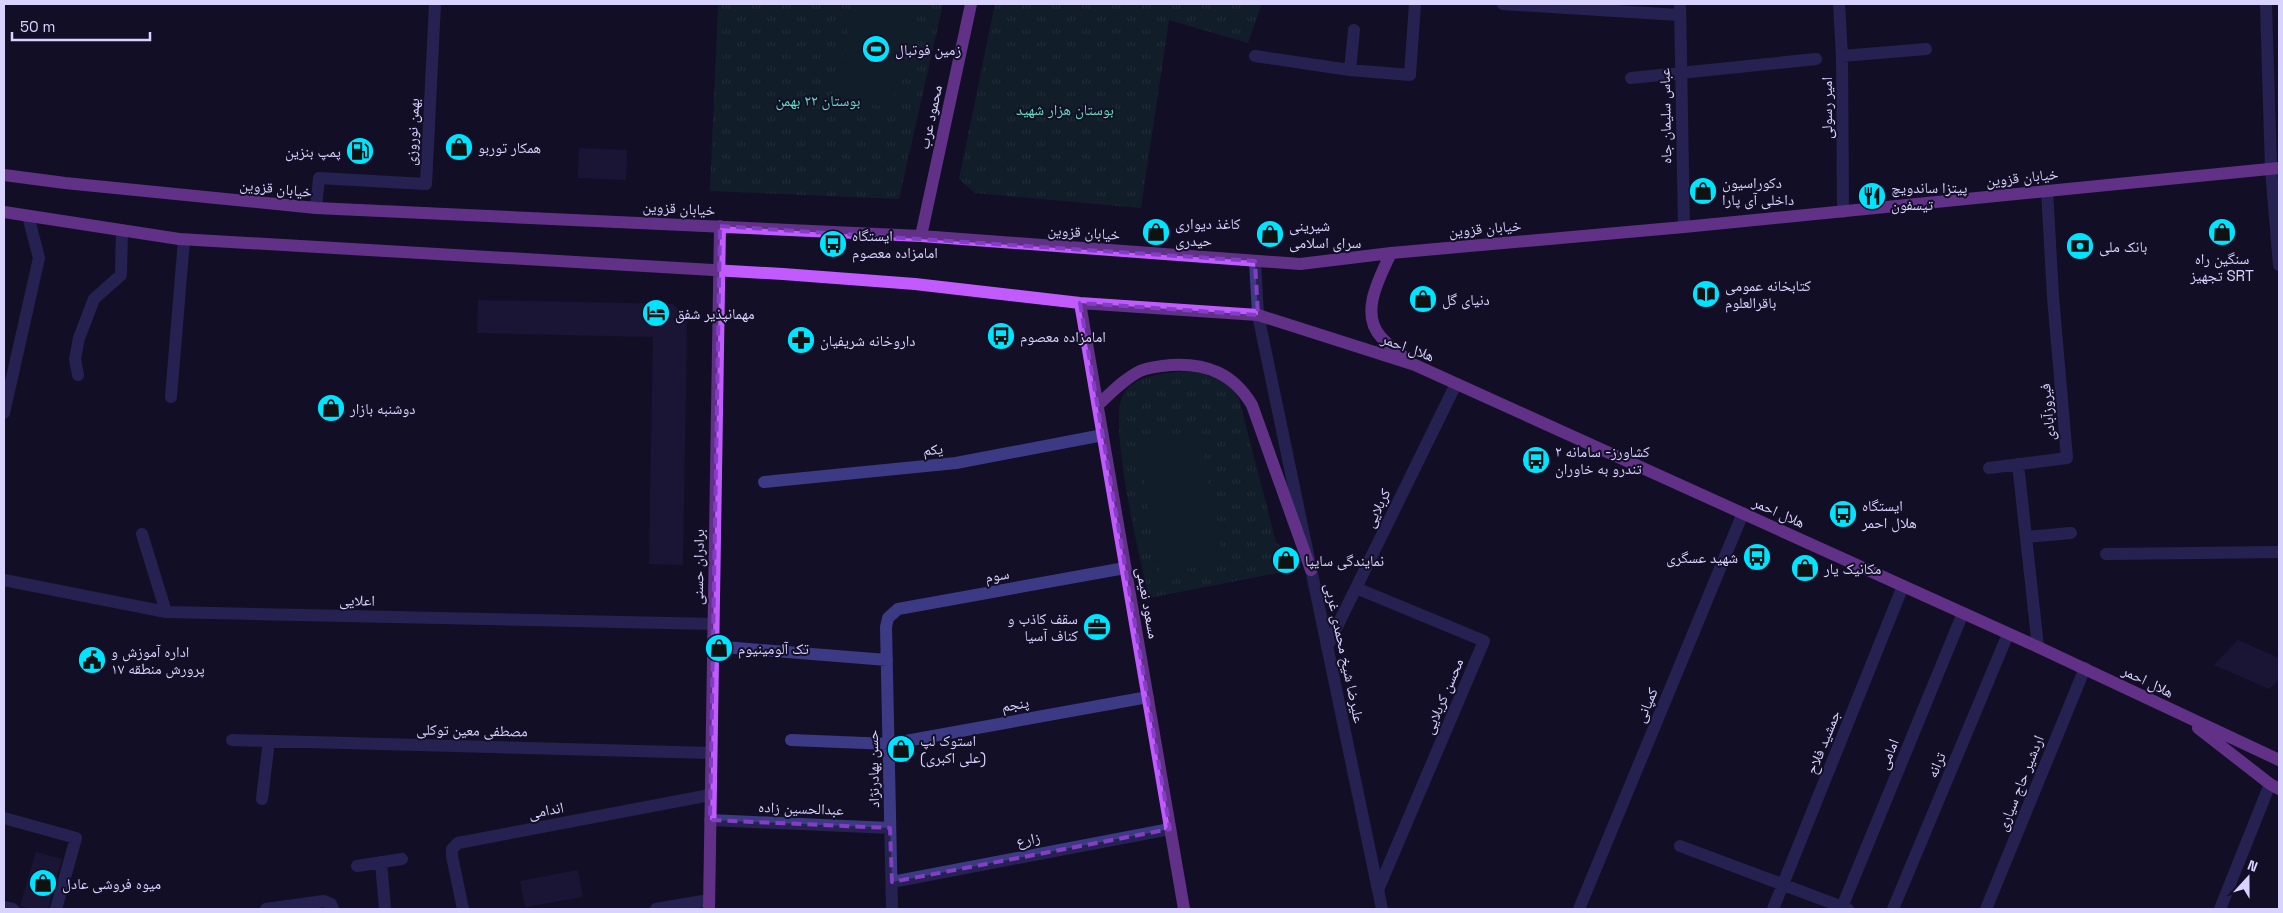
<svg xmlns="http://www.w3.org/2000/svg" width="2283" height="913" font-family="'Space Grotesk','Noto Naskh Arabic',sans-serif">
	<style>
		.grass { fill: url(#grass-tufts) }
		.pitch { fill: #12302f }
		.building { fill: #241b47 }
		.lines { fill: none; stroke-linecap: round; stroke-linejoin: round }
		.minor { stroke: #3d3a85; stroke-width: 12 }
		.major { stroke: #c25bff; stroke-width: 12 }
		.marked { fill: none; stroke: #843dc5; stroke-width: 4; stroke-dasharray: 10 6; stroke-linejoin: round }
		.labels { text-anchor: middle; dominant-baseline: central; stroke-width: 4; stroke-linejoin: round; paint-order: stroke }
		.poi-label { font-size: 15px; fill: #d9d4ff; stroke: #130f26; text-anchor: start }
		.park-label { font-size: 15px; fill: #5fe0c0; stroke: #130f26 }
		.street-label { font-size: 15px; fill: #d9d4ff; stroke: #130f26 }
	</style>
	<defs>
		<pattern id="grass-tufts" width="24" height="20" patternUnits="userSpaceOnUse" patternTransform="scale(1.25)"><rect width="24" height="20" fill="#12302f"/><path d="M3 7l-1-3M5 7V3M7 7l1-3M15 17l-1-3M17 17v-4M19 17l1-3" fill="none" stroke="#344d4e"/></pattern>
	</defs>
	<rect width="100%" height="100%" fill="#130f26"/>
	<!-- grass -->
	<path class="grass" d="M718,4H943L899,199L710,191Z
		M995,4H1262L1248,43L1169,20L1141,208L975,193L959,179Z
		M1175,372C1203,371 1223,373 1239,399L1276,542L1302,568L1149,598C1141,562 1106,420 1124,393C1136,376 1156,375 1175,372Z"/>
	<!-- pitch -->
	<path class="pitch" d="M855,4H918L891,109L834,94Z
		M1199,433L1223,562L1160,574L1138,444Z"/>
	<!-- building -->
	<path class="building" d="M579,148L627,150L626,180L578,178Z
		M478,300L673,304L687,318L683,565L649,564L653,337L477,333Z
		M2238,640L2279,658V679L2269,689L2214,665Z
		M36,852L62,859L48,909H33L20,906Z
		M578,870L583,897L525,907L520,881Z"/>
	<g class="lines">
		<!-- minor -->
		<path class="minor" d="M1503,4L1679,15
			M1680,4L1684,227
			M1839,4L1842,56L1843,212
			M2266,4L2271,169L2279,265
			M1255,56L1350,70L1410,75L1415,4
			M1842,56L1926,49
			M1350,70L1354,30
			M1631,78L1816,59
			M316,208L319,178L426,184L435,4
			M1255,261L1258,315L1382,909
			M78,375L75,359L79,338L94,299L121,275L122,230
			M171,397L184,240
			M4,413L39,258L28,216
			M2018,464L2038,647
			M1989,468L2067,458L2053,297L2047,190
			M764,482L956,463L1103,435
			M142,534L166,612
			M2026,537L2071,533
			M2106,554L2279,552
			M4,580L166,612L713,624
			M1356,588L1484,641L1378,890
			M712,646L887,660
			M1327,647L1456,384
			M232,740L711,753
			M791,740L889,744L1148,697
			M262,799L269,741
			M4,818L76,838L56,909
			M710,820L890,828
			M1680,846L1848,909
			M381,862L385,909
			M357,866L402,859
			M892,882L1170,829
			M4,907L13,909
			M1842,907L1963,613
			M266,909L324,901L331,904L333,909
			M463,909L452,856V849L458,843L710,795
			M656,909L709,900
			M892,909L886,627L888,618L898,609L1125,568
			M1579,909L1743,513
			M1773,909L1903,586
			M1893,909L2008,634
			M1986,909L2085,668
			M2220,909L2270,784"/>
		<!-- major -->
		<path class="major" d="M4,175L65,183L316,208L921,236L1300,264L1391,253L1684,227L2279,168
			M4,212L179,239L783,274L915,284L1080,303L1258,315L1415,365L2038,647L2279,760
			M921,236L971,4
			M1391,253C1380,277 1359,313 1381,337C1389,346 1399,353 1408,360
			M1080,303L1184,909
			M1098,405C1111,393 1124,379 1140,371C1149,367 1160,366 1171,365C1206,363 1233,373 1252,405L1311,570
			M2198,728L2270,784L2279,789
			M709,909L720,226"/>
	</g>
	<!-- marked area -->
	<path d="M0 0H2283V913H0ZM720,226L1255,261L1258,315L1080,303L1170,829L892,882L890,828L710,820Z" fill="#130f26" fill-opacity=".55" fill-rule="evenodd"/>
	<path class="marked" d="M720,226L1255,261L1258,315L1080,303L1170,829L892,882L890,828L710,820Z"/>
	<!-- icons -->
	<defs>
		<symbol id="stadium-disc" viewBox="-11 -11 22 22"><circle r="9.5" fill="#00e5ff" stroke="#130f26"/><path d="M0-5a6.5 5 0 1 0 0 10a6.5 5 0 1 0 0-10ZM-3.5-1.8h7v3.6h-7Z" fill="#111"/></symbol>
		<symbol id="shop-disc" viewBox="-11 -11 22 22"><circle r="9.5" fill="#00e5ff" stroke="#130f26"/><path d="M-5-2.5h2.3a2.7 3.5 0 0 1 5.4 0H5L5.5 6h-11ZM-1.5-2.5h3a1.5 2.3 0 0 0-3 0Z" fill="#111"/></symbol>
		<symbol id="fuel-disc" viewBox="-11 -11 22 22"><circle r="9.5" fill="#00e5ff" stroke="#130f26"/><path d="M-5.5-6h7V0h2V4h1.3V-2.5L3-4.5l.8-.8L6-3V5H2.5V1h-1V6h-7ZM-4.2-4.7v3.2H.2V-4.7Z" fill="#111"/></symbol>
		<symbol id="restaurant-disc" viewBox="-11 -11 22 22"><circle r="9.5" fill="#00e5ff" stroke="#130f26"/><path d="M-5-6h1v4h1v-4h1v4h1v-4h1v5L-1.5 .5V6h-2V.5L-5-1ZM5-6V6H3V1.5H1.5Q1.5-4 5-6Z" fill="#111"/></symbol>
		<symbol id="bus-disc" viewBox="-11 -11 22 22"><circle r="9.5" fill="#00e5ff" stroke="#130f26"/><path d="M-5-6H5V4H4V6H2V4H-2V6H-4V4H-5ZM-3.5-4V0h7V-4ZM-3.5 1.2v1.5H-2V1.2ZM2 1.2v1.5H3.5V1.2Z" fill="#111"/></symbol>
		<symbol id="bank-disc" viewBox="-11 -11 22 22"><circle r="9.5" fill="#00e5ff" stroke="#130f26"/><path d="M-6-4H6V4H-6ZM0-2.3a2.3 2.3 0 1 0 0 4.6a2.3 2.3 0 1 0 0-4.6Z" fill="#111"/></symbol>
		<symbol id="library-disc" viewBox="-11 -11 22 22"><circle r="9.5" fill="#00e5ff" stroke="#130f26"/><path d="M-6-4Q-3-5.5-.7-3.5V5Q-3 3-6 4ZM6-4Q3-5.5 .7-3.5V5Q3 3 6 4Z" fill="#111"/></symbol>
		<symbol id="hotel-disc" viewBox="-11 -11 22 22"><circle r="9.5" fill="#00e5ff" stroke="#130f26"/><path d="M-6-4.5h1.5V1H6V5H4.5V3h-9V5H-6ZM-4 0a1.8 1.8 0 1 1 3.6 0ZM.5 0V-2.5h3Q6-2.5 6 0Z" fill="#111"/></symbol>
		<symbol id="pharmacy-disc" viewBox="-11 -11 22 22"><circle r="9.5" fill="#00e5ff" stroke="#130f26"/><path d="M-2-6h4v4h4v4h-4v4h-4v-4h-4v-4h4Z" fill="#111"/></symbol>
		<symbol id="office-disc" viewBox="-11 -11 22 22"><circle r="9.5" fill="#00e5ff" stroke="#130f26"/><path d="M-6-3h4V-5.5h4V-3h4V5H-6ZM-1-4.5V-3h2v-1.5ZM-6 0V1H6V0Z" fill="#111"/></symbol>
		<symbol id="civic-disc" viewBox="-11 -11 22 22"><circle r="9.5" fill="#00e5ff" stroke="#130f26"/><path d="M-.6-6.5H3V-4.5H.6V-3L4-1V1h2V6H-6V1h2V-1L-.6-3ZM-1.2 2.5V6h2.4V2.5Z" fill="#111"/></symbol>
	</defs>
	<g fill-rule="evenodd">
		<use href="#stadium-disc" x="860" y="33" width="32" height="32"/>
		<use href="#shop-disc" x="443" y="131" width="32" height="32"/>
		<use href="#fuel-disc" x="344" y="135" width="32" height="32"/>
		<use href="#shop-disc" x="1687" y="175" width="32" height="32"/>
		<use href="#restaurant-disc" x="1856" y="180" width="32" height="32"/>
		<use href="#shop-disc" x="1140" y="216" width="32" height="32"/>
		<use href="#shop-disc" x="2206" y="216" width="32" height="32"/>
		<use href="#shop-disc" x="1254" y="218" width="32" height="32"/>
		<use href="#bus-disc" x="817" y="228" width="32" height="32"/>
		<use href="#bank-disc" x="2064" y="230" width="32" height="32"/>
		<use href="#library-disc" x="1690" y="278" width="32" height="32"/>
		<use href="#shop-disc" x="1407" y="283" width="32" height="32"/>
		<use href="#hotel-disc" x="640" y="297" width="32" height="32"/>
		<use href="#bus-disc" x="985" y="320" width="32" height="32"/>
		<use href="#pharmacy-disc" x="785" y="324" width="32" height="32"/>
		<use href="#shop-disc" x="315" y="392" width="32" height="32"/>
		<use href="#bus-disc" x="1520" y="444" width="32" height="32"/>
		<use href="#bus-disc" x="1827" y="498" width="32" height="32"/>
		<use href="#bus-disc" x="1741" y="541" width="32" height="32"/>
		<use href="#shop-disc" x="1270" y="544" width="32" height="32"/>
		<use href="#shop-disc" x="1789" y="552" width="32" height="32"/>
		<use href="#office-disc" x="1081" y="611" width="32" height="32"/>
		<use href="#shop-disc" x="703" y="632" width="32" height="32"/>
		<use href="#civic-disc" x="76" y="644" width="32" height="32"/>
		<use href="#shop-disc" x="885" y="733" width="32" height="32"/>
		<use href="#shop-disc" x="27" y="867" width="32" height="32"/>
	</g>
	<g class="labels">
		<!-- poi labels -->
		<g class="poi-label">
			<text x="895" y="49">زمین فوتبال</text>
			<text x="478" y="147">همکار توربو</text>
			<text x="341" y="151" text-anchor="end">پمپ بنزین</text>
			<text x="1722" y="182">دکوراسیون<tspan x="1722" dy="17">داخلی آی پارا</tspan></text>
			<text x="1891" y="187">پیتزا ساندویچ<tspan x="1891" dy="17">تیسفون</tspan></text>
			<text x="1175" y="223">کاغذ دیواری<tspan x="1175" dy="17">حیدری</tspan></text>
			<text x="1289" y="225">شیرینی<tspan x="1289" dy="17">سرای اسلامی</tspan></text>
			<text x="852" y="235">ایستگاه<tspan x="852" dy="17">امامزاده معصوم</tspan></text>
			<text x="2099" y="246">بانک ملی</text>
			<text x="2222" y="258" text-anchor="middle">سنگین راه<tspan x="2222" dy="17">تجهیز SRT</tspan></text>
			<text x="1725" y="285">کتابخانه عمومی<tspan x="1725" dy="17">باقرالعلوم</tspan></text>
			<text x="1442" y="299">دنیای گل</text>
			<text x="675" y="313">مهمانپذیر شفق</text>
			<text x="1020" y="336">امامزاده معصوم</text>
			<text x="820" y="340">داروخانه شریفیان</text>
			<text x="350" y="408">دوشنبه بازار</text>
			<text x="1555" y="451">کشاورز- سامانه ۲<tspan x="1555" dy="17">تندرو به خاوران</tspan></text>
			<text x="1862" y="505">ایستگاه<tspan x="1862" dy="17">هلال احمر</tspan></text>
			<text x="1738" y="557" text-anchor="end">شهید عسگری</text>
			<text x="1305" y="560">نمایندگی سایپا</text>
			<text x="1824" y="568">مکانیک یار</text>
			<text x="1078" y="618" text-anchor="end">سقف کاذب و<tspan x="1078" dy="17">کناف آسیا</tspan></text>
			<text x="738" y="648">تک آلومینیوم</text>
			<text x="111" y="651">اداره آموزش و<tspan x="111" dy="17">پرورش منطقه ۱۷</tspan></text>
			<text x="920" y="740">استوک لپ<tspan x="920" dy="17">(علی اکبری)</tspan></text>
			<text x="62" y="883">میوه فروشی عادل</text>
		</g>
		<!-- park labels -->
		<g class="park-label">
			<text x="818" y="100">بوستان ۲۲ بهمن</text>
			<text x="1065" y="109">بوستان هزار شهید</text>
		</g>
		<!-- street labels -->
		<g class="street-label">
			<text transform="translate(1826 108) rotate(-90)">امیر رسولی</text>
			<text transform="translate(1665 116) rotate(-91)">عباس سلیمان جاه</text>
			<text transform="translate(930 117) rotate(-78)">محمود عرب</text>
			<text transform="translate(412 132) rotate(-87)">بهمن نوروزی</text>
			<text transform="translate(2022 177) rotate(-6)">خیابان قزوین</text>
			<text transform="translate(276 188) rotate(6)">خیابان قزوین</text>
			<text transform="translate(679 208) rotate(3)">خیابان قزوین</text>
			<text transform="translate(1485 228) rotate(-5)">خیابان قزوین</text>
			<text transform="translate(1084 232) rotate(4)">خیابان قزوین</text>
			<text transform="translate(1408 347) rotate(20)">هلال احمر</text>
			<text transform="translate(2047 412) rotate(-95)">فیروزآبادی</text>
			<text transform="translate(933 449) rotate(-5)">یکم</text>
			<text transform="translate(1377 508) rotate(-64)">کربلایی</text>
			<text transform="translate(1779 512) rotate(24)">هلال احمر</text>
			<text transform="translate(698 567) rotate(-89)">برادران حسنی</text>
			<text transform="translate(997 575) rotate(-10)">سوم</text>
			<text transform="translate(357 600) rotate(1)">اعلایی</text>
			<text transform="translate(1148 603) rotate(80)">مسعود نعیمی</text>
			<text transform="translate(1345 653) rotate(78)">علیرضا شیخ محمدی غربی</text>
			<text transform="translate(2148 681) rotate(26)">هلال احمر</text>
			<text transform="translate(1443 696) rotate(-67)">محسن کربلایی</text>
			<text transform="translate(1015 704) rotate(-10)">پنجم</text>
			<text transform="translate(1646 705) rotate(-67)">کمپانی</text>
			<text transform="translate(472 730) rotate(1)">مصطفی معین توکلی</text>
			<text transform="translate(1823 742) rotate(-68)">جمشید فلاح</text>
			<text transform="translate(1888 754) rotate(-68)">امامی</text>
			<text transform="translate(1936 765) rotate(-67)">ترانه</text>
			<text transform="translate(873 769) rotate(-91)">حسن بهادرنژاد</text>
			<text transform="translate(2020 783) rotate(-68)">اردشیر حاج سیاری</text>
			<text transform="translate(801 808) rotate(2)">عبدالحسین زاده</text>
			<text transform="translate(546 810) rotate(-11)">اندامی</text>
			<text transform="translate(1028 839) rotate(-11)">زارع</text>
		</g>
	</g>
	<!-- border -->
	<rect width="2283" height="913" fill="none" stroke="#d9d4ff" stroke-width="10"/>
	<!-- north arrow -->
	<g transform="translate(2248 878) rotate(21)" stroke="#130f26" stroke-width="4" paint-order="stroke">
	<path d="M0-4L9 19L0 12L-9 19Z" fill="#d9d4ff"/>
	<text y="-8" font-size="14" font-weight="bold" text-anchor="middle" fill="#d9d4ff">N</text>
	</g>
	<!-- scale -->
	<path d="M12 32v8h138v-8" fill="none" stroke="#d9d4ff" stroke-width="2.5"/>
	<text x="20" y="32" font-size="15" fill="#d9d4ff" stroke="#130f26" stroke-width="4" paint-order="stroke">50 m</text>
</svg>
